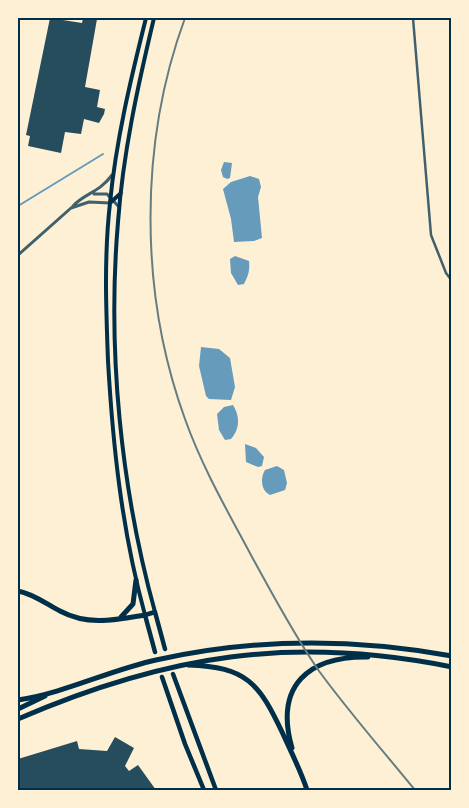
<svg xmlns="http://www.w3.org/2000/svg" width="469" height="808" font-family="'Archivo Narrow',sans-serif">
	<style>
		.water { fill: #669bbc }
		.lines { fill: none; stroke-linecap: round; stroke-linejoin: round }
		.stream { stroke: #669bbc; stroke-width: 2 }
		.building { fill: #264d5e }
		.minor { stroke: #3f606c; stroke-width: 2.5 }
		.tertiary { stroke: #3f606c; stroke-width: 3 }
		.secondary { stroke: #003049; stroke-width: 4 }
		.primary { stroke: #003049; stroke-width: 4.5 }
		.motorway { stroke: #003049; stroke-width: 5 }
		.rail { stroke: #657d81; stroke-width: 2 }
		.neatline { fill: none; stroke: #003049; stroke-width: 2 }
	</style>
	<rect width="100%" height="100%" fill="#fdf0d5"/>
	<!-- water -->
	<path class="water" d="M224,162L232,163L230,178L227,179L223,177L221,170Z
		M250,176L259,179L261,187L258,197L262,238L254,241L234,242L231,219L223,189L231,182Z
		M235,256L249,261C250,271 248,276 244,284L238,285L231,273L230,259Z
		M201,347L219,349L230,358L235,387L231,400L209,399L206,396L199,366Z
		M233,405C240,416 240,429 231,439L225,440L219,430L217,414L224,407Z
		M245,444L256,448L264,457L262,466L258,467L246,462Z
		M277,466L284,470L287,483L285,490L270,495C261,491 260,478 265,470Z"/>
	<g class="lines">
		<!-- stream -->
		<path class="stream" d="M18,206L103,154"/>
	</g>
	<!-- building -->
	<path class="building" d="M50,18L82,23L83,18L97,19L85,87L100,90L97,107L105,109L104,114L99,123L84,119L81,134L65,132L61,153L28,146L30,136L26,135Z
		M115,737L134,748L125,766L129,771L138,765L156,790H18V759L77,741L79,749L107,751Z"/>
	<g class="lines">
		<!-- minor -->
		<path class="minor" d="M413,18L431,235L446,273L452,281"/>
		<!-- tertiary -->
		<path class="tertiary" d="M94,194H107L119,207
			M73,206C85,193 99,193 112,175
			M18,255L71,208L89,202L110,203"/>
		<!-- secondary -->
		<path class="secondary" d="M154,18C138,85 123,153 118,222C107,351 121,489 155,612
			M110,203L121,193
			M145,615C122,531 113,448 108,361C106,308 104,256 110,203C116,140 131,78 146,18"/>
		<!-- primary -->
		<path class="primary" d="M155,652L145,615L155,612L165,649
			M173,674L216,790
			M162,677L185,744L204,790"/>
		<!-- motorway -->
		<path class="motorway" d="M18,591C34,594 46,604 60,611C88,626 115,620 145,615
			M121,617L133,604L136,580
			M188,665C247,667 259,683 283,734C291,752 301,771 307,790
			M18,700C65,693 110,670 156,660C254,638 353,638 452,656
			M18,709L45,696
			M18,719C166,655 292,635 452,667
			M292,748C274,685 309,656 368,657"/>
		<!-- rail -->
		<path class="rail" d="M185,18C139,143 139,293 185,419C202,467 228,512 252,557C273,595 294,635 319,671C349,712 383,751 415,790"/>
	</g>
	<!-- border -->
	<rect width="469" height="808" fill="none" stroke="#fdf0d5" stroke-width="38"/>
	<rect x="19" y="19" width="431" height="770" class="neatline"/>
</svg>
